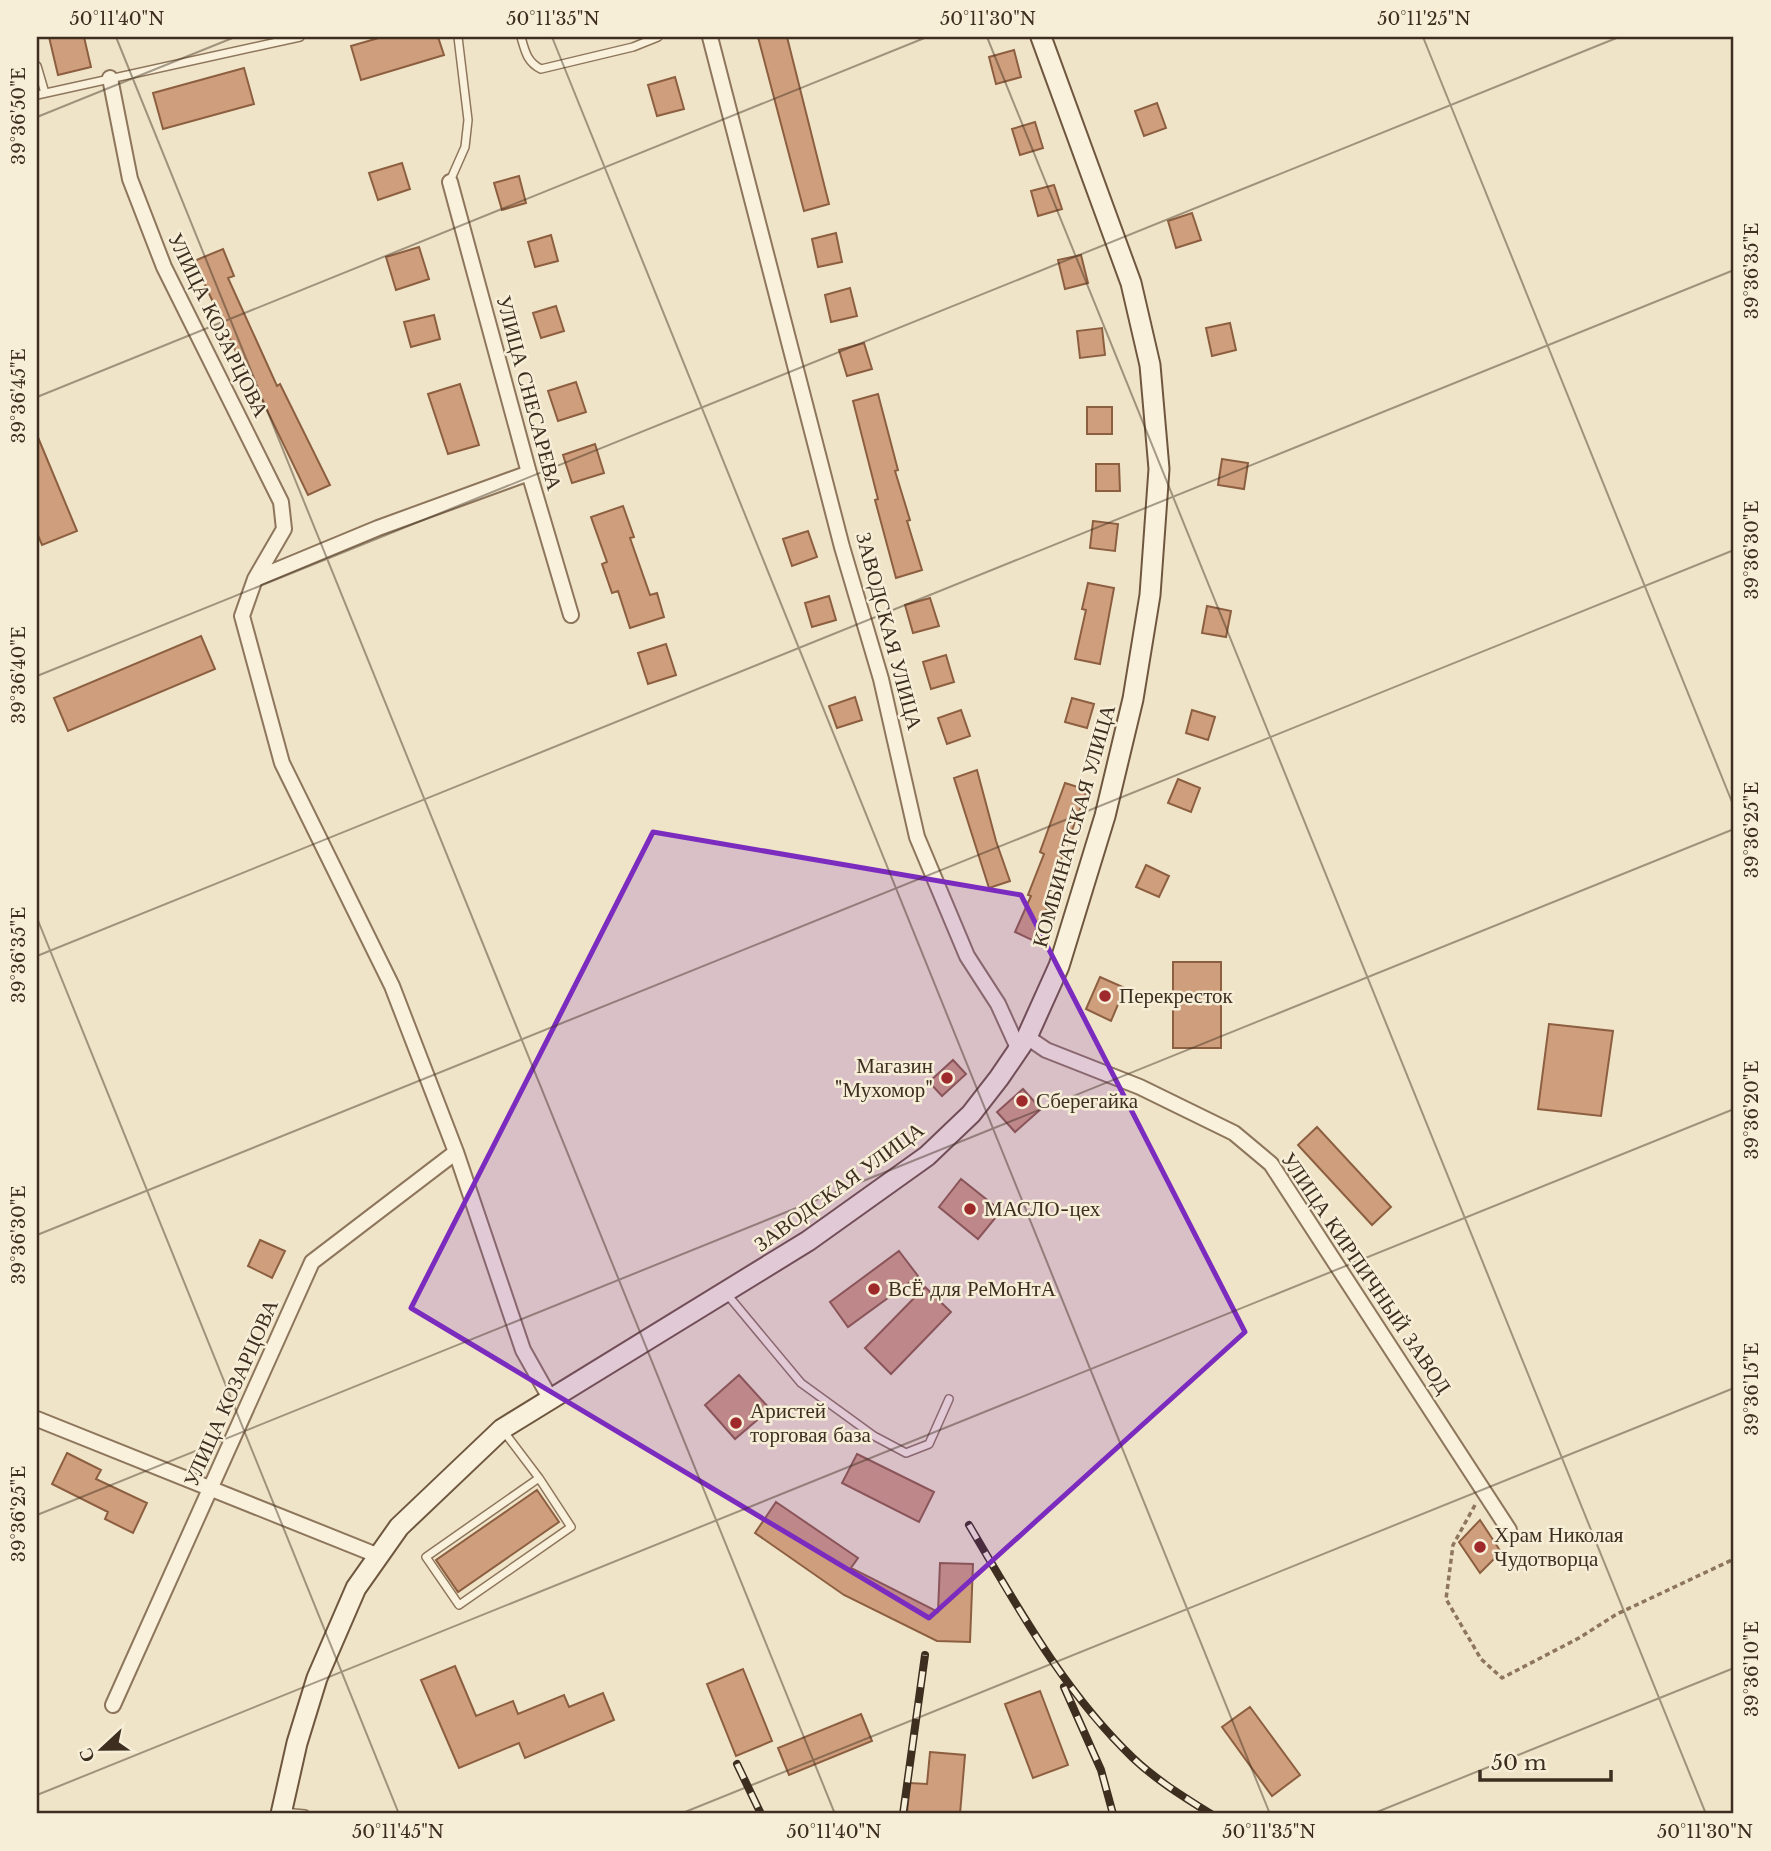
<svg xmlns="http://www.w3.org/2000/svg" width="1771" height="1851" font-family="'Libre Baskerville',serif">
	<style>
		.building { fill: #cf9f7d; stroke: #8d5f41; stroke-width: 2 }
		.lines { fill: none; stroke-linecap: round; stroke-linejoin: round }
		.service-casing { stroke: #8d765c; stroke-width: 10 }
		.minor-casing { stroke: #8d765c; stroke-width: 18 }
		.secondary-casing { stroke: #6f573f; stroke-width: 23 }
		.path { stroke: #8d765c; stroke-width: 3.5; stroke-dasharray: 5 3.5; stroke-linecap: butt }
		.service { stroke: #faf1dc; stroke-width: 7 }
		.minor { stroke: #faf1dc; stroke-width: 14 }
		.secondary { stroke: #faf1dc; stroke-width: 19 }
		.rail-casing { stroke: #3d2e20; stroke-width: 8 }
		.rail { stroke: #f7eed8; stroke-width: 5; stroke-dasharray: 16; stroke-linecap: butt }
		.marked { fill: #7b2cbf; fill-opacity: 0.2; stroke: #7b2cbf; stroke-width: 5; stroke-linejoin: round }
		.ticks { fill: none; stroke: #3d2e20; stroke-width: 2; stroke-opacity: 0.45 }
		.poi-dot { fill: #9e2a2b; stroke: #f7eed8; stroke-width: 2.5 }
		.labels { text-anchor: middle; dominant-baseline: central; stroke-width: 5; stroke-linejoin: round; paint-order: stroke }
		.street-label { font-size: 21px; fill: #3d2e20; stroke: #f7eed8 }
		.poi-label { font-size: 21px; fill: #3d2e20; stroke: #f7eed8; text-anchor: start }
		.neatline { fill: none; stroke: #3d2e20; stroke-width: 2.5 }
		.ticks-label { font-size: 18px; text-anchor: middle; fill: #3d2e20 }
	</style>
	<rect width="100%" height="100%" fill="#f0e4c8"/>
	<!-- building -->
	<path class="building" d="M49,37H84L91,67L58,75Z
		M382,37H438L444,55L361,80L351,46Z
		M758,37H787L829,204L804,211Z
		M1014,50L1021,77L996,84L989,57Z
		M244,68L254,104L163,129L153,93Z
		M675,77L684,109L657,116L648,85Z
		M1157,103L1166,128L1144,136L1135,111Z
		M1035,122L1043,148L1020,155L1012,129Z
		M402,163L410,189L378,200L369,173Z
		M519,176L526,203L502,210L494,183Z
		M1054,185L1062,209L1038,216L1031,191Z
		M1192,213L1201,240L1176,248L1168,221Z
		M836,233L842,262L818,267L812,239Z
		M551,235L558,261L535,267L528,242Z
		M419,247L429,279L396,290L386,257Z
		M223,249L234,276L228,278L258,344L277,386L280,384L330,485L308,495L251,377L248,378L194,261Z
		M1081,255L1088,283L1065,289L1058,260Z
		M850,288L857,316L831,322L825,295Z
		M556,306L564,331L541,338L533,313Z
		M434,315L440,339L411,347L404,322Z
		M1230,323L1236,350L1212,356L1206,328Z
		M1102,328L1105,355L1080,358L1077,331Z
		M864,343L872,369L847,376L839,350Z
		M576,382L586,412L558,421L548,391Z
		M460,384L479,445L448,454L428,394Z
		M878,394L898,470L895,471L910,520L907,521L922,570L896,578L875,500L878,499L853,401Z
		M1087,407H1112V434H1087Z
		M37,435L77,531L42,545L37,533Z
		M595,444L604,473L572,483L563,455Z
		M1222,459L1248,463L1244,489L1218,485Z
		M1096,464H1119L1120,491H1096Z
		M623,506L634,537L630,538L650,595L657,593L664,617L630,628L618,591L612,593L602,564L607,562L591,517Z
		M1093,521L1118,524L1115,551L1090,548Z
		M808,531L817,557L792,566L783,539Z
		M1088,583L1114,588L1100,664L1075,659L1086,610L1082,609Z
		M829,596L836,620L812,627L805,603Z
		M930,598L939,626L913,633L905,605Z
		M1207,606L1231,611L1226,637L1202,633Z
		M201,636L215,669L68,731L54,698Z
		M666,644L676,675L648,684L638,653Z
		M946,655L954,682L931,689L923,662Z
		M855,697L862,720L837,728L829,706Z
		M1072,698L1094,704L1087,728L1065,722Z
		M961,710L970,736L947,744L938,718Z
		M1192,710L1215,717L1208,740L1186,733Z
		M977,770L996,841L1010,881L989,888L954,778Z
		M1178,779L1200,788L1191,812L1168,803Z
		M1065,783L1087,790L1054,879L1058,880L1034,941L1015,932L1031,896L1028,895L1044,854L1040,852Z
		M1146,865L1169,876L1159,897L1136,887Z
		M1173,962H1221V1048H1173Z
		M1100,977L1125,988L1111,1021L1086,1009Z
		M1549,1024L1613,1031L1601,1116L1538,1109Z
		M953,1060L966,1074L942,1096L929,1082Z
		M1023,1089L1041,1109L1015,1132L997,1112Z
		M1317,1127L1391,1207L1372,1225L1298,1145Z
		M961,1179L1001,1211L978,1239L939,1207Z
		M260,1240L285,1251L272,1278L248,1266Z
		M899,1251L918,1276L848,1327L830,1302Z
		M925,1287L951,1312L891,1374L865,1348Z
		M739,1375L770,1409L735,1439L705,1405Z
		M67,1453L101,1470L96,1479L147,1503L133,1533L105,1519L108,1512L52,1484Z
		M857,1454L934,1492L919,1522L842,1483Z
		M537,1490L559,1522L458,1592L436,1560Z
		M776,1502L858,1558L851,1568L938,1612L940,1563L973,1564L970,1642L937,1641L844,1595L755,1533Z
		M1480,1520L1501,1552L1480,1573L1459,1542Z
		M455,1666L476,1716L513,1701L518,1714L564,1695L569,1707L603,1693L614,1720L525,1758L519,1743L459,1768L421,1680Z
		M743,1669L772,1741L736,1756L707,1684Z
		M1040,1691L1068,1765L1033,1778L1005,1704Z
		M1250,1707L1300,1775L1272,1796L1222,1727Z
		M861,1714L872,1741L789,1775L778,1748Z
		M930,1752L965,1755L960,1814H907L910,1783L927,1784Z"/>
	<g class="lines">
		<defs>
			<path id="service" d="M521,37C525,51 527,62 541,69L633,47L658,37
				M37,66L45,93
				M37,95L300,37
				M450,181L465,147L468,120L458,37
				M726,1293L801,1383L874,1436L906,1453L929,1444L949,1399
				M502,1429L539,1478L571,1527L459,1605L426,1557L539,1478
				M282,1812L305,1814"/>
			<path id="minor" d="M710,37L842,547L881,679L917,837L967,956L998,1004L1018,1048
				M110,78L130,179L164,267L281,502L284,529L255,579L242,616L282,763L392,986L456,1152L523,1350L550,1398
				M450,182L529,473L571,615
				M255,579L378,528L529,473
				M1027,1037L1046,1050L1140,1087L1234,1133L1271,1164L1509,1530
				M37,1419L379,1556
				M113,1705L312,1262L456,1152"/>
			<path id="secondary" d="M281,1814L297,1743L317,1678L356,1588L399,1527L502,1429L808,1241L927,1156L971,1114L999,1078L1027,1037L1059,966L1105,816L1133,699L1150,595L1159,469L1150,365L1131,283L1041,37"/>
		</defs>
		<!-- service casing -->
		<use href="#service" class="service-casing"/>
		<!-- minor casing -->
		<use href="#minor" class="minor-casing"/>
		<!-- secondary casing -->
		<use href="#secondary" class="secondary-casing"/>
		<!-- path -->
		<path class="path" d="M1475,1505L1453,1545L1446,1599L1481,1659L1502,1678L1579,1638L1617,1614L1734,1559"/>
		<!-- service -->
		<use href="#service" class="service"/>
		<!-- minor -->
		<use href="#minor" class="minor"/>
		<!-- secondary -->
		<use href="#secondary" class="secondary"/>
		<defs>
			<path id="rail" d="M969,1525C1017,1606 1064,1692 1133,1758C1156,1780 1184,1797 1211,1814
				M1064,1687L1101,1770L1113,1814
				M737,1764L761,1814
				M903,1814L925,1655"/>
		</defs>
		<!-- rail casing -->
		<use href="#rail" class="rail-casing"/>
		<!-- rail -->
		<use href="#rail" class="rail"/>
	</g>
	<!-- marked area -->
	<path class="marked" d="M653,832L1021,895L1245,1332L929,1618L411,1308Z"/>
	<!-- ticks -->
	<path class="ticks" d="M116,37L835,1814M552,37L1270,1814M987,37L1706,1814M1423,37L1734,807M37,117L235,37M37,397L927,37M37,676L1619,37M37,918L399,1814M37,956L1734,270M37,1235L1734,550M37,1515L1734,829M37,1795L1734,1109M680,1814L1734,1388M1372,1814L1734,1668"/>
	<!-- markers -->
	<g class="poi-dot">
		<circle cx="1105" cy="996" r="7"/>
		<circle cx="947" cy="1078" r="7"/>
		<circle cx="1022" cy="1101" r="7"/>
		<circle cx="970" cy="1209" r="7"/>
		<circle cx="874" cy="1289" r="7"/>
		<circle cx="736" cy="1423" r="7"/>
		<circle cx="1480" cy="1547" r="7"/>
	</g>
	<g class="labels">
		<!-- street labels -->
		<g class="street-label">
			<text transform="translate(218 325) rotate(64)">УЛИЦА КОЗАРЦОВА</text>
			<text transform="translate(529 393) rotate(75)">УЛИЦА СНЕСАРЕВА</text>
			<text transform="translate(889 631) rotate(75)">ЗАВОДСКАЯ УЛИЦА</text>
			<text transform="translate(1074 826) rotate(-74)">КОМБИНАТСКАЯ УЛИЦА</text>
			<text transform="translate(839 1187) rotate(-36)">ЗАВОДСКАЯ УЛИЦА</text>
			<text transform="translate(1366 1273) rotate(56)">УЛИЦА КИРПИЧНЫЙ ЗАВОД</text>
			<text transform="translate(231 1393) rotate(-66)">УЛИЦА КОЗАРЦОВА</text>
		</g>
		<!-- poi labels -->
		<g class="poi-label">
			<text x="1119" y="996">Перекресток</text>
			<text x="933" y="1066" text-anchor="end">Магазин<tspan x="933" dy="24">"Мухомор"</tspan></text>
			<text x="1036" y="1101">Сберегайка</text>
			<text x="984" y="1209">МАСЛО-цех</text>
			<text x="888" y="1289">ВсЁ для РеМоНтА</text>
			<text x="750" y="1411">Аристей<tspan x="750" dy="24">торговая база</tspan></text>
			<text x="1494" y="1535">Храм Николая<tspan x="1494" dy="24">Чудотворца</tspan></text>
		</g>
	</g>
	<!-- border -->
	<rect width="1771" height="1851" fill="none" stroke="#f7eed8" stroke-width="77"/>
	<!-- north arrow -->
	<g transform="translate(102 1749) rotate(248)" stroke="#f7eed8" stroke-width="5" paint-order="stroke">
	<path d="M0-5L12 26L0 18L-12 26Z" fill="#3d2e20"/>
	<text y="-10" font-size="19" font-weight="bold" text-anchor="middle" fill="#3d2e20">С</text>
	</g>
	<!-- scale -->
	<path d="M1480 1770v10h131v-10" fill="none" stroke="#3d2e20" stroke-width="3.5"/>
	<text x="1491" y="1770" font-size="21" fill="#3d2e20" stroke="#f7eed8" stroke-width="5" paint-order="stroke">50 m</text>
	<rect x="38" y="38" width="1694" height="1774" class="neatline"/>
	<g class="ticks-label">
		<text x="117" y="25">50°11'40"N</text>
		<text x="553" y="25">50°11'35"N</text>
		<text x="988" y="25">50°11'30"N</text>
		<text x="1424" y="25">50°11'25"N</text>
		<text transform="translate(19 116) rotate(-90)" y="6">39°36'50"E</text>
		<text transform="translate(1752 271) rotate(-90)" y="6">39°36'35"E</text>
		<text transform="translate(19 396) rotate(-90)" y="6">39°36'45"E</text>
		<text transform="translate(1752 550) rotate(-90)" y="6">39°36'30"E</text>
		<text transform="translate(19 675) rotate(-90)" y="6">39°36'40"E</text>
		<text transform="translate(1752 830) rotate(-90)" y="6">39°36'25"E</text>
		<text transform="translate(19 955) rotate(-90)" y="6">39°36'35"E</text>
		<text transform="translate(1752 1110) rotate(-90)" y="6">39°36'20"E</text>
		<text transform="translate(19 1235) rotate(-90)" y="6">39°36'30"E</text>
		<text transform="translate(1752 1389) rotate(-90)" y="6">39°36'15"E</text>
		<text transform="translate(19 1514) rotate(-90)" y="6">39°36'25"E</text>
		<text transform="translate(1752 1669) rotate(-90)" y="6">39°36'10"E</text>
		<text x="398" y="1838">50°11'45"N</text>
		<text x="834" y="1838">50°11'40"N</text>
		<text x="1269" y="1838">50°11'35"N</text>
		<text x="1705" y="1838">50°11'30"N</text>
	</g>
</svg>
